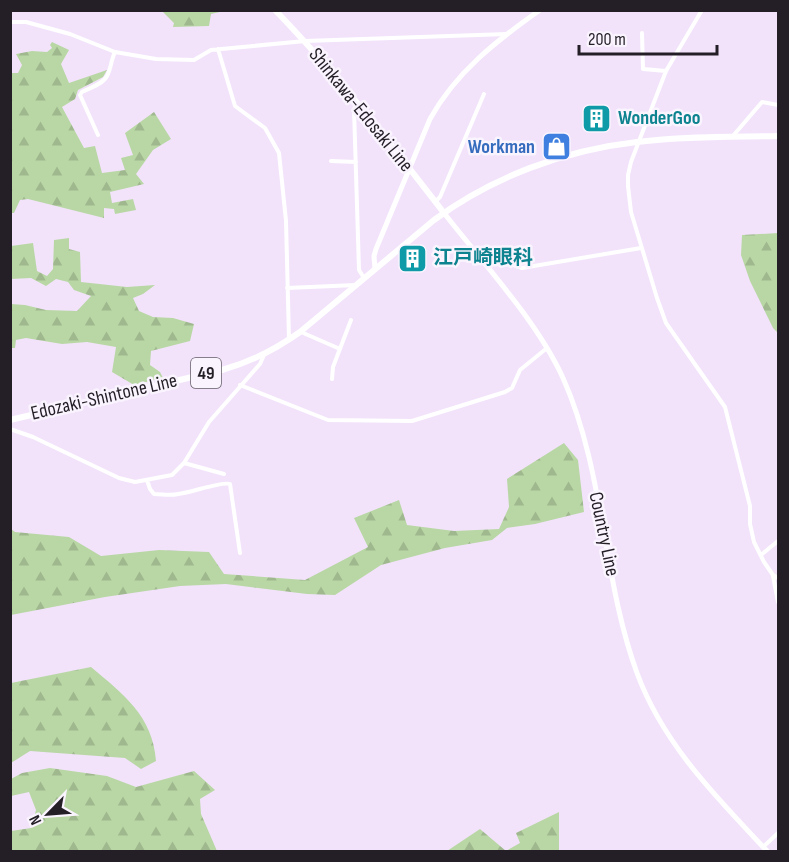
<svg xmlns="http://www.w3.org/2000/svg" width="789" height="862" font-family="'Sofia Sans Condensed','Noto Sans JP',sans-serif">
	<style>
		.forest { fill: url(#forest-firs) }
		.lines { fill: none; stroke-linecap: round; stroke-linejoin: round }
		.minor { stroke: #fff; stroke-width: 4 }
		.tertiary { stroke: #fff; stroke-width: 5 }
		.secondary { stroke: #fff; stroke-width: 6 }
		.primary { stroke: #fff; stroke-width: 6 }
		.labels { text-anchor: middle; dominant-baseline: central; stroke-width: 5; stroke-linejoin: round; paint-order: stroke }
		.shield { fill: #faf4fe; stroke: #645e68; stroke-width: 1.5 }
		.shield-label { font-size: 18px; font-weight: bold; fill: #241e27 }
		.street-label { font-size: 20px; fill: #241e27; stroke: #faf4fe }
		.culture-label { font-size: 20px; font-weight: bold; fill: #0d838f; stroke: #faf4fe; text-anchor: start }
		.shop-label { font-size: 20px; font-weight: bold; fill: #366cbe; stroke: #faf4fe; text-anchor: end }
	</style>
	<defs>
		<pattern id="forest-firs" width="22" height="20" patternUnits="userSpaceOnUse" patternTransform="scale(1.5)"><rect width="22" height="20" fill="#b9d7a5"/><path d="M5 1l3.5 6h-7zM16 11l3.5 6h-7z" fill="#9fb88e"/></pattern>
	</defs>
	<rect width="100%" height="100%" fill="#f2e3fb"/>
	<!-- forest -->
	<path class="forest" d="M162,11H224L211,14L209,26L173,27L174,23Z
		M52,42L69,50L61,64L69,83L107,70L103,77L78,90L75,99L62,107L84,148L95,146L102,173L125,170L121,158L133,155L125,133L154,112L171,139L153,150L136,174L144,184L110,192L112,203L133,199L136,210L115,214L114,209L104,208V218L28,199L20,200L14,213H11V73H18L22,65L16,54L32,51L47,52L52,48L50,45Z
		M778,233V333L773,328L750,281L741,255L742,235Z
		M69,238V249L80,252L81,282L127,287L155,285L143,294L133,298L139,311L153,317L173,318L194,324L190,341L151,351L150,365L160,372L163,378L134,385L112,372L116,347L87,342L62,344L26,338L16,340L15,348H11V304L25,305L46,310L77,311L91,296L74,290L68,282L56,279L46,286L31,278L11,279V246L33,243L37,271L47,276L53,269L54,240Z
		M564,443L578,460L584,512L535,524L507,528L492,540L445,548L381,565L335,595L307,594L226,584L180,586L105,597L11,615V529L15,532L69,537L101,556L159,550L209,552L224,574L305,580L368,547L354,518L399,500L407,525L454,531L499,529L509,507L507,479Z
		M91,667C123,694 153,716 156,761L141,769L125,758L30,751L11,763V683Z
		M50,768L107,776L136,787L194,771L215,790L200,799L201,814L217,851H11V831L31,828L36,810L29,792L11,796V779L22,773Z
		M559,812V851H506L520,843L516,833Z
		M480,829L506,851H447Z"/>
	<g class="lines">
		<!-- minor -->
		<path class="minor" d="M702,10L666,71L631,162L628,175V186L631,212L657,298L666,323L725,407L750,506V524L754,542L764,562L773,575L778,578
			M10,22H26L70,34L115,52L156,59L194,60L211,50L305,41L507,34
			M642,33L643,69L666,71
			M218,49L235,106L265,128L279,153L286,221L289,339
			M357,103L354,109L359,270L364,278
			M98,135L80,95L82,92C90,88 103,84 107,76C111,69 111,60 115,52
			M732,137L762,102L778,105
			M331,161L356,162
			M435,202L440,197L484,94
			M476,251L522,268L641,248
			M287,288L356,285
			M301,332L340,349
			M332,379L333,367L351,320
			M240,385L328,420L412,421L505,392L512,388L520,370L547,348
			M10,429L33,437L119,478L135,482L172,475L184,463L209,422L260,364L264,355
			M184,463L224,474
			M147,480L150,489L154,494C162,494 170,496 178,494C190,493 222,481 230,484L240,553
			M761,555L778,541
			M773,576L778,602
			M763,847L778,833"/>
		<!-- tertiary -->
		<path class="tertiary" d="M444,213C483,263 537,321 563,378C605,472 602,578 637,673C663,744 717,798 768,852
			M375,269L374,256L376,249L430,119C456,72 496,41 540,10"/>
		<!-- secondary -->
		<path class="secondary" d="M275,10C336,73 390,143 444,213"/>
		<!-- primary -->
		<path class="primary" d="M10,420L222,370C251,362 276,349 300,332L434,220C492,177 565,150 637,142C683,136 732,137 778,136"/>
	</g>
	<!-- icons -->
	<defs>
		<symbol id="building-square" viewBox="-11 -11 22 22"><rect x="-9" y="-9" width="18" height="18" rx="4" fill="#0f9aa8" stroke="#faf4fe"/><path d="M-4-6H4V6H1V3H-1V6H-4ZM-2.5-4.3h1.7v1.8h-1.7ZM.8-4.3h1.7v1.8H.8ZM-2.5-1h1.7V.8h-1.7ZM.8-1h1.7V.8H.8Z" fill="#fff"/></symbol>
		<symbol id="shop-square" viewBox="-11 -11 22 22"><rect x="-9" y="-9" width="18" height="18" rx="4" fill="#3f7fe0" stroke="#faf4fe"/><path d="M-5-2.5h2.3a2.7 3.5 0 0 1 5.4 0H5L5.5 6h-11ZM-1.5-2.5h3a1.5 2.3 0 0 0-3 0Z" fill="#fff"/></symbol>
	</defs>
	<g fill-rule="evenodd">
		<use href="#building-square" x="580" y="102" width="33" height="33"/>
		<use href="#shop-square" x="540" y="130" width="33" height="33"/>
		<use href="#building-square" x="396" y="242" width="33" height="33"/>
	</g>
	<g class="labels">
		<!-- shield labels -->
		<rect class="shield" x="191" y="358" width="30" height="30" rx="4.5"/>
		<g class="shield-label">
			<text x="206" y="373">49</text>
		</g>
		<!-- street labels -->
		<g class="street-label">
			<text transform="translate(361 110) rotate(51)">Shinkawa-Edosaki Line</text>
			<text transform="translate(104 397) rotate(-13)">Edozaki-Shintone Line</text>
			<text transform="translate(604 534) rotate(78)">Country Line</text>
		</g>
		<!-- culture labels -->
		<g class="culture-label">
			<text x="618" y="118">WonderGoo</text>
			<text x="433" y="258">江戸崎眼科</text>
		</g>
		<!-- shop labels -->
		<g class="shop-label">
			<text x="535" y="147">Workman</text>
		</g>
	</g>
	<!-- border -->
	<rect width="789" height="862" fill="none" stroke="#241e27" stroke-width="24"/>
	<!-- north arrow -->
	<g transform="translate(48 814) rotate(245)" stroke="#faf4fe" stroke-width="4.5" paint-order="stroke">
	<path d="M0-4.5L10 22L0 15L-10 22Z" fill="#241e27"/>
	<text y="-9" font-size="16" font-weight="bold" text-anchor="middle" fill="#241e27">N</text>
	</g>
	<!-- scale -->
	<path d="M579 45v9h138v-9" fill="none" stroke="#241e27" stroke-width="3"/>
	<text x="588" y="45" font-size="18" fill="#241e27" stroke="#faf4fe" stroke-width="4.5" paint-order="stroke">200 m</text>
</svg>
